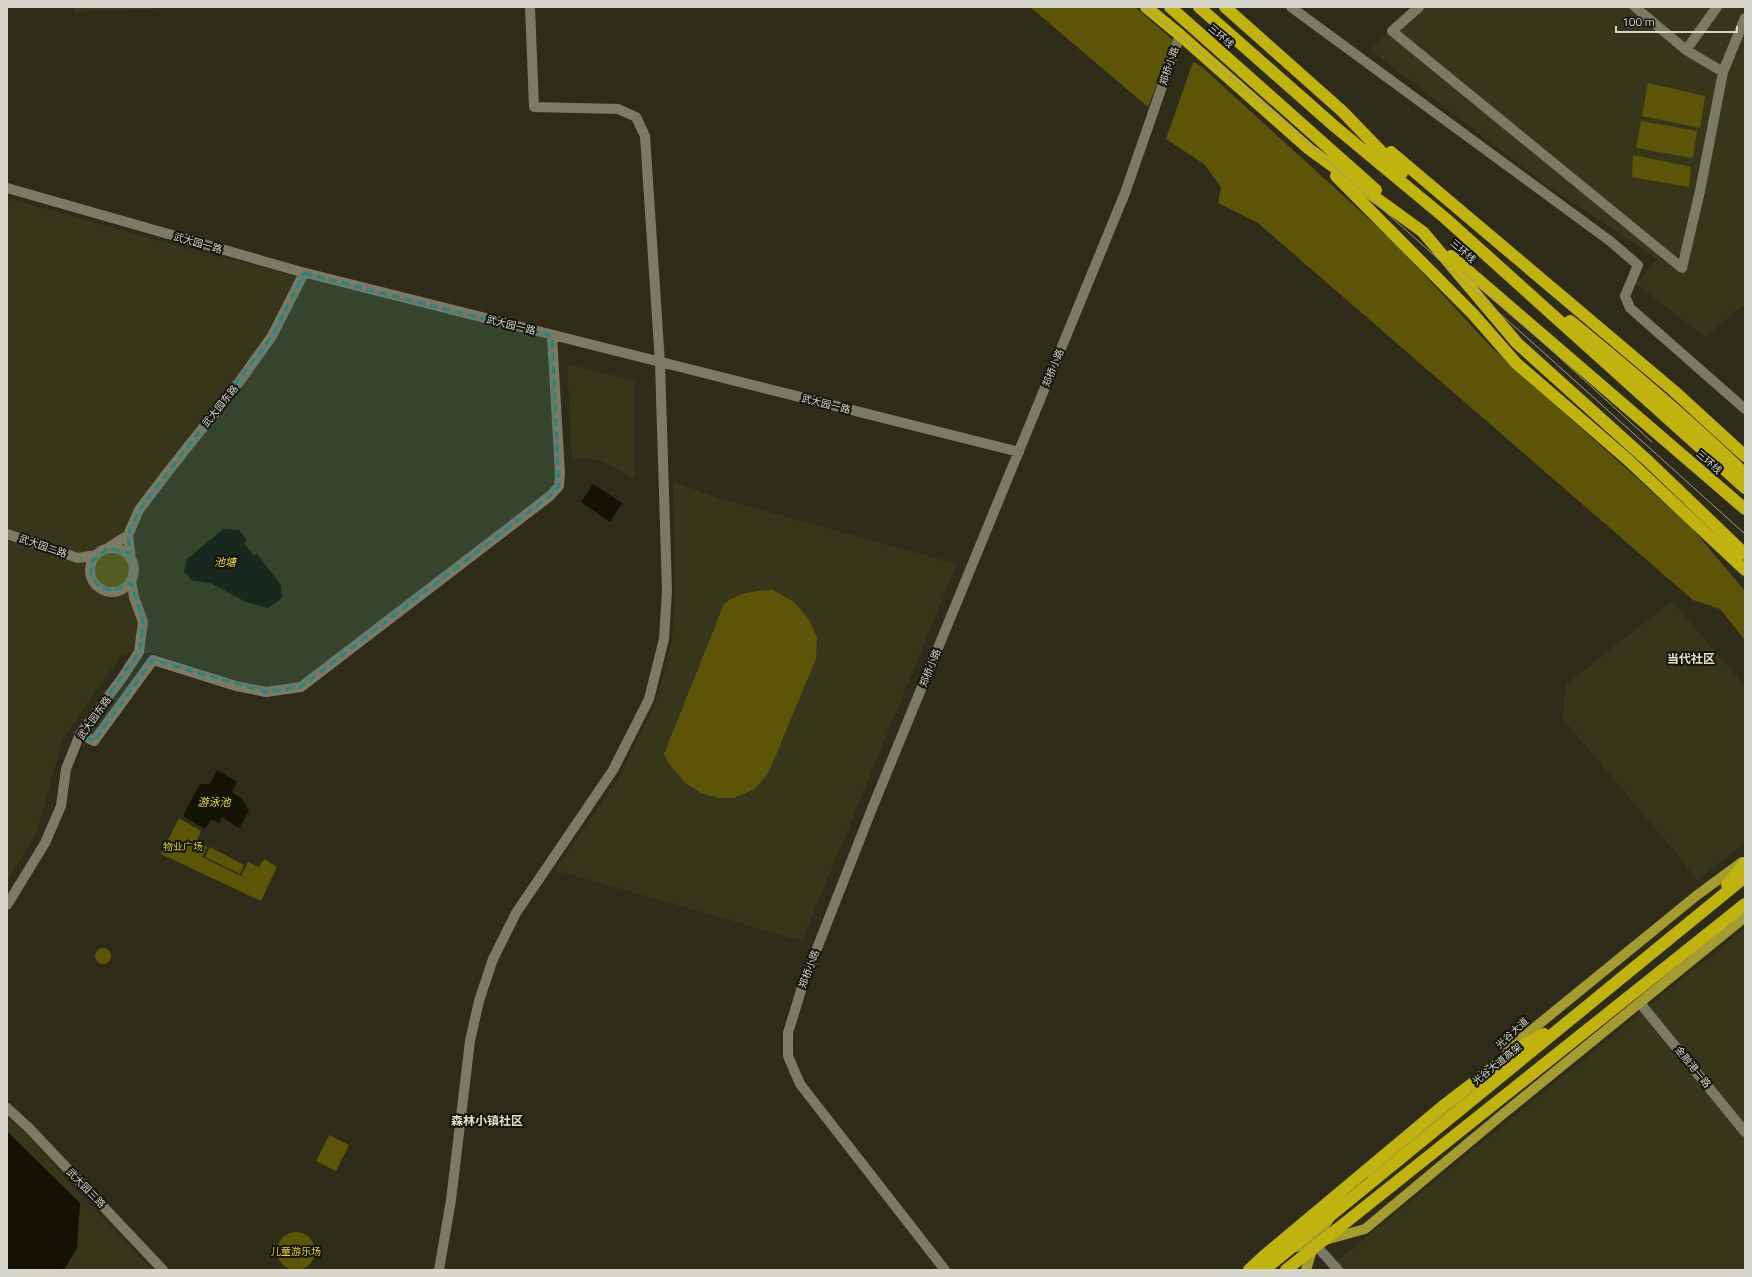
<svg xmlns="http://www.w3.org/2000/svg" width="1752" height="1277" font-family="'Titillium Web','Noto Sans SC',sans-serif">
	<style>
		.built { fill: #37351a }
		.green { fill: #5c5508 }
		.water { fill: #131205 }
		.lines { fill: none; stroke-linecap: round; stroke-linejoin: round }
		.minor { stroke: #7c7a64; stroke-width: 10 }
		.major { stroke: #a59c31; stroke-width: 10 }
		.highway { stroke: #c0b20f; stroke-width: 12 }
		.tram { stroke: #9a998b; stroke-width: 1 }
		.marked { fill: #2d847c; fill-opacity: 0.2; stroke: #2d847c; stroke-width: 3; stroke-dasharray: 8 5; stroke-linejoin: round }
		.labels { text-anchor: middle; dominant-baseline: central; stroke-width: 4; stroke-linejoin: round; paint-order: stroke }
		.street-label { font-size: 10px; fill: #d7d6cb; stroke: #15140c }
		.park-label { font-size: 10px; fill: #e2d342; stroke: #15140c }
		.water-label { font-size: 11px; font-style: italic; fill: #eadb4b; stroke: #15140c }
		.quarter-label { font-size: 12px; font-weight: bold; fill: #e2e0c8; stroke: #15140c }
	</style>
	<rect width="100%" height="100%" fill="#2e2c19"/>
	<!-- built -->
	<path class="built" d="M74,7H175V8L74,12Z
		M1414,7H1745V304L1705,337L1636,284L1657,259L1546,185L1370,50Z
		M7,198L190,249L542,338L552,346L557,448L555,487L301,687L267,688L222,676L152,653L122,654L63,739L37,832L7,882Z
		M567,364L635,381V479L600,460L572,458Z
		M673,482L722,499L957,564L802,941L555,870L620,775L656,701L672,638L675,590Z
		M1672,601L1745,686V843L1697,881L1682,860L1563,719L1565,685Z
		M1745,928V1270H1326L1607,1040Z
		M7,1118L27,1134L68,1181L153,1270H7Z"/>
	<!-- green -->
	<path class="green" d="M1030,7H1135L1174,41L1148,107Z
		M1193,62L1201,66L1394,242L1491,347L1691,527L1745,591V640L1720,609L1693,600L1258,223L1218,203L1221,187L1204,164L1166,139Z
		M1648,83L1705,96L1700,128L1642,116Z
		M1641,121L1697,131L1693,158L1636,148Z
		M1633,155L1691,167L1689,187L1632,177Z
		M94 570a18 18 0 1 1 36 0a18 18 0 1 1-36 0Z
		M773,590L794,602L808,618L817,637L816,659L768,774L753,790L734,798H717L701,793L685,783L669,764L664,754L724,604C739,592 755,591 773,590Z
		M179,818L201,831L197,841L207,847L202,857L241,876L248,862L259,867L264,859L277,867L261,901L161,854Z
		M210,847L244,865L240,874L205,857Z
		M95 956a8 8 0 1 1 16 0a8 8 0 1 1-16 0Z
		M329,1135L349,1145L336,1171L316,1161Z
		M277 1251a19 19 0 1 1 38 0a19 19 0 1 1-38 0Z"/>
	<!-- water -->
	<path class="water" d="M593,484L622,503L610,522L581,502Z
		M223,529L239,530L247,540L244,543L254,556L257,554L281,585L282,598L268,608L246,602L210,583L192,581L184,571L187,559Z
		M217,770L237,782L232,792L244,801L249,811L239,828L222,817L219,823L211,819L205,829L183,816L200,784H210Z
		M7,1131L80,1203L77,1248L64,1270H7Z"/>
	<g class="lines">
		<!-- minor -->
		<path class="minor" d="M1291,7L1610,241L1638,265L1625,296L1630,308L1745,409
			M1419,7L1392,31L1682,268L1700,191L1723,72L1686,50L1635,7
			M1686,50L1717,7
			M1723,72L1745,18
			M7,188L298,271L1019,452
			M7,534L78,558L96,555
			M128,535L139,510L167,473L240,381L272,336L304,273
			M128,535L131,560
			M108,548L128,535
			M90 570a22 22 0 1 1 44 0a22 22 0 1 1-44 0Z
			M80,734L94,741L153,660L236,686L266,692L301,687L550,496L559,486L560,474L552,336
			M7,905L45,843L61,806L66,769L80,734L122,678L139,652L143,622L134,597L131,580
			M1640,1003L1745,1132
			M7,1108L29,1128L163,1270
			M1314,1243L1338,1270
			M439,1270L451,1200L470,1041L479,1001L493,959L516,913L613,770L649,699L664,639L667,591L660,363L645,136L636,117L618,109L534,107L530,7
			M945,1270L800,1084L788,1056V1033L803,984L873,806L1125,193L1180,35"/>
		<!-- major -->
		<path class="major" d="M1507,1052L1517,1042L1696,896L1742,862
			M1372,1174L1471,1092L1481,1082
			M1325,1240L1365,1229L1503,1114L1745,917
			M1290,1248L1314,1243L1329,1219
			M1306,1270L1313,1247"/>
		<!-- highway -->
		<path class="highway" d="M1146,7L1180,35L1309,149L1423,232L1517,343L1648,461L1745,554
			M1170,7L1376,190
			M1199,7L1333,125L1445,218L1745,488
			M1225,7L1342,111L1402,173
			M1391,152L1674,391L1745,456
			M1336,176L1473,314L1516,363L1627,459L1745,570
			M1451,256L1745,509
			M1570,321C1630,370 1689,420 1745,474
			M1727,885L1745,863
			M1249,1270L1265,1255L1443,1106L1519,1048L1544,1034
			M1264,1270L1745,877
			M1286,1270L1745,904"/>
		<!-- tram -->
		<path class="tram" d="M1144,7L1273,112L1543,352L1745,534
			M1463,272L1548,347L1652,442"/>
	</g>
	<!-- marked area -->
	<path class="marked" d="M304,273L552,336L559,486L550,496L301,687L266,692L153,660L94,741L80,734L139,652L143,622L131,583L113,591L99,587L91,575L92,561L108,548L130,553L128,535L139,510L272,336Z"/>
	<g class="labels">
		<!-- street labels -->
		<g class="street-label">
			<text transform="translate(1221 36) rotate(41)">三环线</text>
			<text transform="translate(1169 66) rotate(-71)">郑桥小路</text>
			<text transform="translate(198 243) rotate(16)">武大园一路</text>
			<text transform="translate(1463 251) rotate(41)">三环线</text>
			<text transform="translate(511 325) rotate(14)">武大园一路</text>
			<text transform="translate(1053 368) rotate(-68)">郑桥小路</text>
			<text transform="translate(826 404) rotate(14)">武大园一路</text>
			<text transform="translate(220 406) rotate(-51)">武大园东路</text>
			<text transform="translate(1709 462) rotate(41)">三环线</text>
			<text transform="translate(43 546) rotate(19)">武大园二路</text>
			<text transform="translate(930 668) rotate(-68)">郑桥小路</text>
			<text transform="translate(94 718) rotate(-55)">武大园东路</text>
			<text transform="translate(809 969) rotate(-69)">郑桥小路</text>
			<text transform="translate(1512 1033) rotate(-43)">光谷大道</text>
			<text transform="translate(1497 1064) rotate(-39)">光谷大道高架</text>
			<text transform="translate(1693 1067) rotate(51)">金融港一路</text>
			<text transform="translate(86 1188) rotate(46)">武大园三路</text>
		</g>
		<!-- park labels -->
		<g class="park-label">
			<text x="183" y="846">物业广场</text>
			<text x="296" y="1251">儿童游乐场</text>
		</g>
		<!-- water labels -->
		<g class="water-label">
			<text x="225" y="562">池塘</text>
			<text x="214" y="802">游泳池</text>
		</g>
		<!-- quarter labels -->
		<g class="quarter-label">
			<text x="1691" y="658">当代社区</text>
			<text x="487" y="1120">森林小镇社区</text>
		</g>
	</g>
	<!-- border -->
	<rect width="1752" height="1277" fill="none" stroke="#d7d6cb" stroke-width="16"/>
	<!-- scale -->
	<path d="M1616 26v6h121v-6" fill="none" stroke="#d7d6cb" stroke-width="2"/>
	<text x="1622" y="26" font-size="12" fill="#d7d6cb" stroke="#15140c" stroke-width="3" paint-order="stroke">100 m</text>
</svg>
